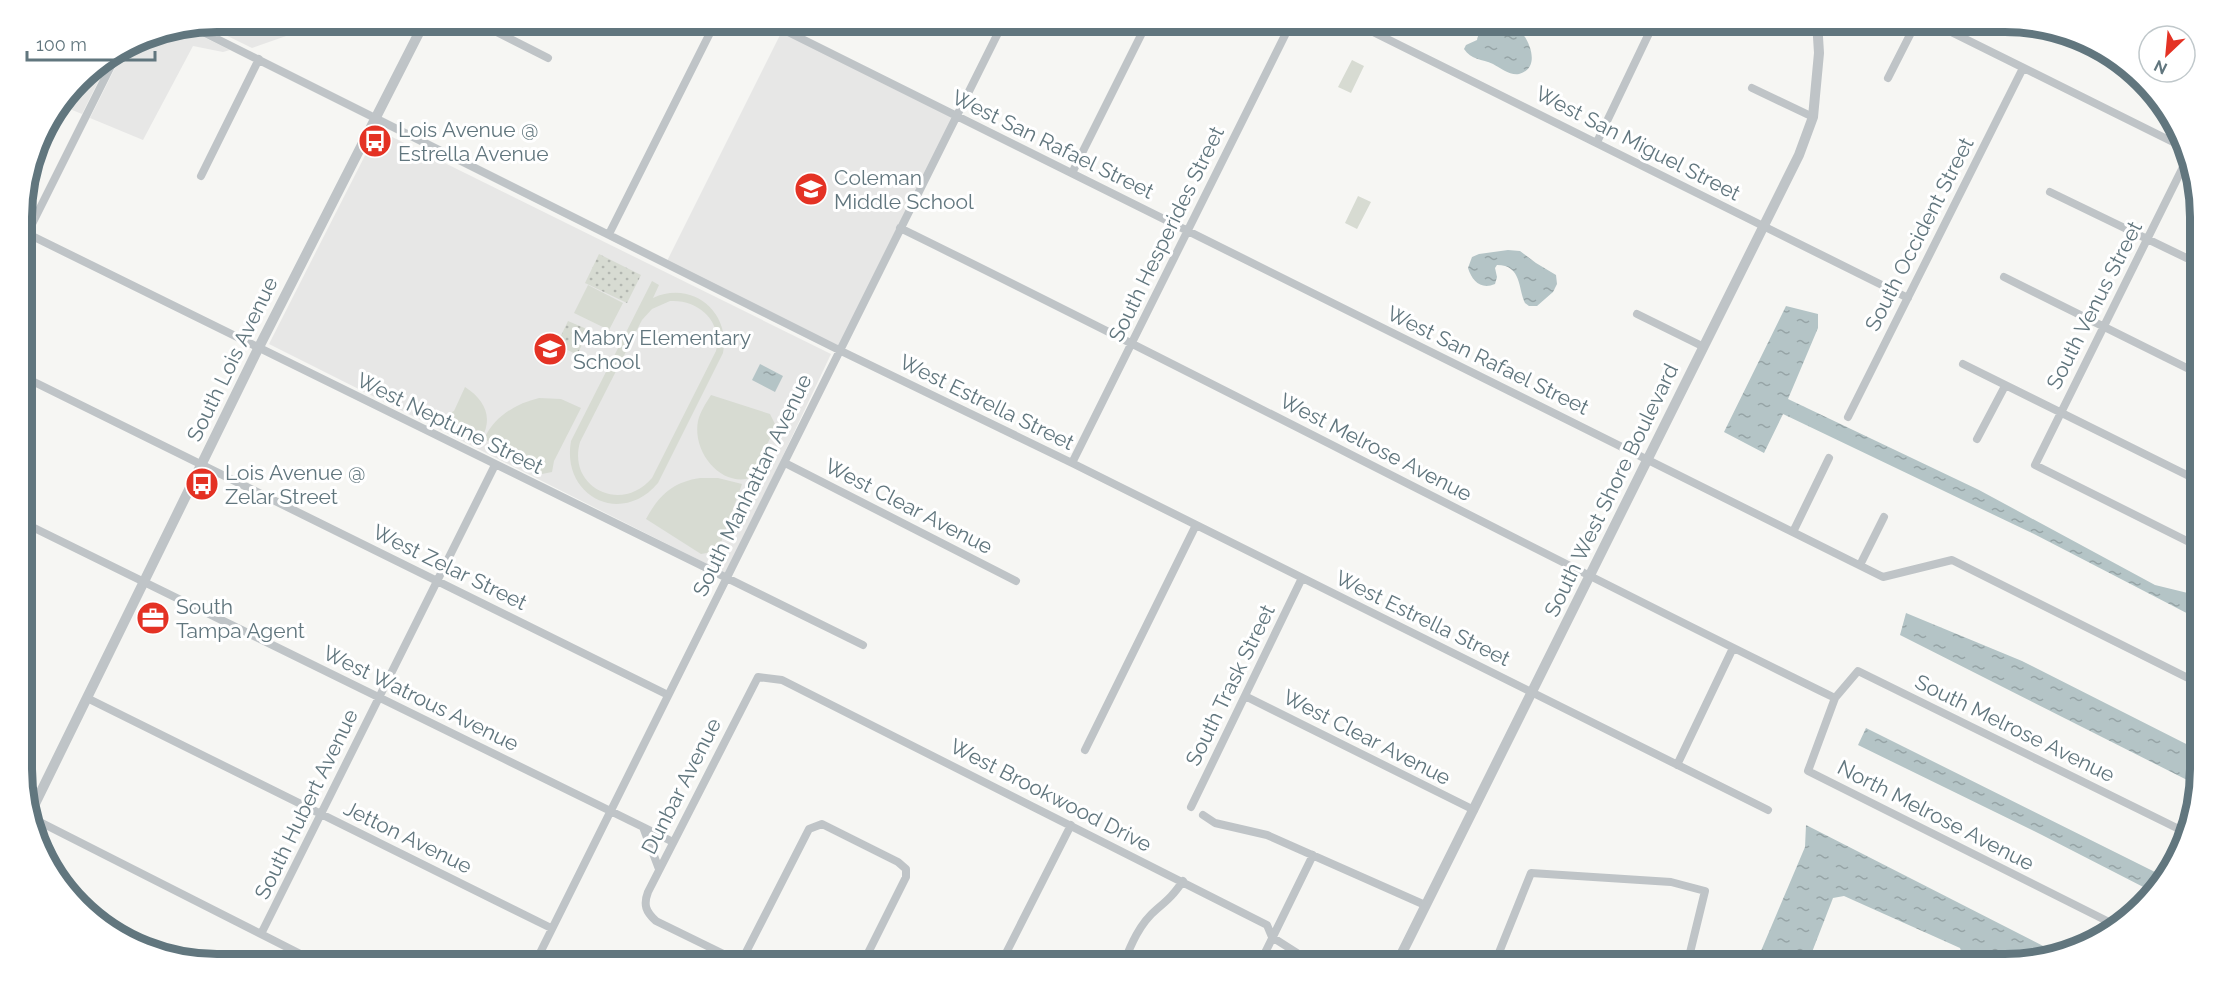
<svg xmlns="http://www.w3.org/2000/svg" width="2221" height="986" font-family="Raleway,sans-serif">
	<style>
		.built { fill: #e7e7e6 }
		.green { fill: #d7dbd2; fill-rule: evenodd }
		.park { fill: url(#park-dots) }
		.water { fill: url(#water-ripples) }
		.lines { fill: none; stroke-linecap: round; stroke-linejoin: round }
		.minor { stroke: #bfc4c7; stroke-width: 8 }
		.tertiary { stroke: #bfc4c7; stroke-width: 10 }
		.labels { text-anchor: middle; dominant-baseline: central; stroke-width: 6; stroke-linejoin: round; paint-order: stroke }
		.poi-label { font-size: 21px; fill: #61767e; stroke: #fff; text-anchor: start }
		.street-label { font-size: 21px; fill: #61767e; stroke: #fff }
		.rim { fill: none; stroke: #61767e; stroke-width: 8 }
	</style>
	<defs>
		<pattern id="park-dots" width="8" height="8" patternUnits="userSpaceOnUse" patternTransform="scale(1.5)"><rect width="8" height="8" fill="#d7dbd2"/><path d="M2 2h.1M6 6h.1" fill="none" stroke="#b2b6b0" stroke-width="1.8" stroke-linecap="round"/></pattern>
		<pattern id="water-ripples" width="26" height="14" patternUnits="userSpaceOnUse" patternTransform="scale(1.5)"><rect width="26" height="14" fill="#b4c4c6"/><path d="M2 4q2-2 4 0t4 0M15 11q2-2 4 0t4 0" fill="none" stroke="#96a4a6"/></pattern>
	</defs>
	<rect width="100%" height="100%" fill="#f6f6f3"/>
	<!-- built -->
	<path class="built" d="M216,21H329L252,48L203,24Z
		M183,27L230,50L223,52L193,46L143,140L90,118L126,46L142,36Z
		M783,29L957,116L839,350L666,263Z
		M112,54L82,114L60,105L87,70Z
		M378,130L831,354L727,574L269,344Z"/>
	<!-- green -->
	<path class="green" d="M1352,60L1364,66L1351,93L1338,87Z
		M1358,196L1371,202L1357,229L1345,223Z
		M652,281L659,285L653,298C692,280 731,312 723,353L658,483C621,527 561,496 571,441ZM670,301C699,299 723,322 716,351L652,478C622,514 567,488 580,442L642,320L652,309Z
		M588,285L623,303L609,330L574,313Z
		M465,387C485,400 493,417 482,438L459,427H453L446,424L445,419L448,414L454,411Z
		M711,395L770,414L776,426L751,478C720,487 692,451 698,421C700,412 706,403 711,395Z
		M539,398L561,399L581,408L554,461L552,472L542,474L537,467L484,439C495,416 515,404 539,398Z
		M700,478H718L742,484L718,551L701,554L646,519C659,495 673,482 700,478Z"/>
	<!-- park -->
	<path class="park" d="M599,254L641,275L627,303L585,283Z
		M568,321L589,330L577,355L557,344Z"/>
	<!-- water -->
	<path class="water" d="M1485,21C1494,21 1506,19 1513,24C1527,33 1544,67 1519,74C1511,76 1500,68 1493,64C1482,59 1471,60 1464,49L1466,45L1477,40L1481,25Z
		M1508,250L1520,251L1536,263L1556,275L1557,284L1553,292L1537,306H1529L1525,303C1518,289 1522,265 1497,265L1495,268L1497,277L1495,284C1481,290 1472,281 1468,268L1472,257L1479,254Z
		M1786,306L1818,314V328L1788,399L1979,490L2155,585L2200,596V620L2036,535L1783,414L1764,453L1724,432Z
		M760,364L783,376L775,392L752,380Z
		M1906,613L2022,661L2200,751V770L2197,785L1900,635Z
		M1866,728L2165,877L2155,893L2042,835L1858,745Z
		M1806,825L1808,826L2055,952L2017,965H1966L1960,948L1844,896L1833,898L1807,965H1755L1805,847Z"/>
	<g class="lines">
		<!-- minor -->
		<path class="minor" d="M475,21L548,58
			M766,21L1883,577L1952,560L2200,684
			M1351,21L1908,298
			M1929,21L2179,145
			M191,26L839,350L1072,463L1768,810
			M1888,78L1917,21
			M1752,88L1813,117
			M1597,142L1652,27L1647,21
			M2186,161L2035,465L2191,543L2199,527
			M1072,173L1148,21
			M201,176L259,59
			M2050,192L2199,264
			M900,228C1214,382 1522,545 1835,698
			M22,231L863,645
			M609,234L716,21
			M22,244L119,50
			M2004,277L2199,374
			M1637,314L1704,347
			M1963,364L2199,481
			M22,376L668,695
			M1848,417L2023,68
			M1977,439L2005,386
			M785,463L1016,581
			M1072,463L1292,21
			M22,522L643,827L659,869
			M1793,532L1829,458
			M1860,565L1884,517
			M1245,696L1474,810
			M87,698L551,928
			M1085,750L1196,525
			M1677,765L1733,648
			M1191,807L1302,578
			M1203,815L1215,823L1267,835L1425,905
			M32,818L322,965
			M643,827L673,842
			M2119,927L1808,771L1835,698L1858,671L2187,833
			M261,934L495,465
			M1498,955L1518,965
			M741,962L809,829L822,824L898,862L906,869V877L862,965
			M534,965L1004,21
			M746,965L656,921C646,912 643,905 648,892L758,677L782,680L1267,925L1272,937L1316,965
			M1000,965L1071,825
			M1123,965C1131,944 1140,923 1157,909C1169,899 1174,894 1183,881
			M1259,965L1313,855
			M1492,965L1498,955L1531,873L1671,882L1705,891L1687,965"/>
		<!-- tertiary -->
		<path class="tertiary" d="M30,814L258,349L425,21
			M1396,965L1799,155L1813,117L1819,53L1817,21"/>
	</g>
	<!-- icons -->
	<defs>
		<symbol id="bus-disc" viewBox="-11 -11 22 22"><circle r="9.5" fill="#e43224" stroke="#fff"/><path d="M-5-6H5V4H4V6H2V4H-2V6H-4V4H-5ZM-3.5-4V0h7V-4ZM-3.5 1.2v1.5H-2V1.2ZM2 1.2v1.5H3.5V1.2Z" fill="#fff"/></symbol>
		<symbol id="school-disc" viewBox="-11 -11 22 22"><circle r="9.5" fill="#e43224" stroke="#fff"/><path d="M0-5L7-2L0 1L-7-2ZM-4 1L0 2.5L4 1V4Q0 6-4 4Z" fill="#fff"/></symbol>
		<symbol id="office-disc" viewBox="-11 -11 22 22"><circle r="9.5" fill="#e43224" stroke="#fff"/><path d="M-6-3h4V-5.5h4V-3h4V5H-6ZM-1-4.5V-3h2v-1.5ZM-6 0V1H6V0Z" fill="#fff"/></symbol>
	</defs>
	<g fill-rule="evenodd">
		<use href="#bus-disc" x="356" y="122" width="38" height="38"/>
		<use href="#school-disc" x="792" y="170" width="38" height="38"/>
		<use href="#school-disc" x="531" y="330" width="38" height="38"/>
		<use href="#bus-disc" x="183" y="465" width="38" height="38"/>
		<use href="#office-disc" x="134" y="599" width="38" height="38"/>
	</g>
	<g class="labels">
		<!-- poi labels -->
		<g class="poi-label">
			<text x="398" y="129">Lois Avenue @<tspan x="398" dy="24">Estrella Avenue</tspan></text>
			<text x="834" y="177">Coleman<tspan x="834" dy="24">Middle School</tspan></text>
			<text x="573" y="337">Mabry Elementary<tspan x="573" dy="24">School</tspan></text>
			<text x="225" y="472">Lois Avenue @<tspan x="225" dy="24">Zelar Street</tspan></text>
			<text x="176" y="606">South<tspan x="176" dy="24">Tampa Agent</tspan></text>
		</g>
		<!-- street labels -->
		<g class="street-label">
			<text transform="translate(1638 143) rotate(27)">West San Miguel Street</text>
			<text transform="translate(1053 144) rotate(26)">West San Rafael Street</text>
			<text transform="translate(1166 234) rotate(-64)">South Hesperides Street</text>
			<text transform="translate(1919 234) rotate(-63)">South Occident Street</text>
			<text transform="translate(2094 305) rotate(-63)">South Venus Street</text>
			<text transform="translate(232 359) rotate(-64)">South Lois Avenue</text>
			<text transform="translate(1488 360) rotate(26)">West San Rafael Street</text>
			<text transform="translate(987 402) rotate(26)">West Estrella Street</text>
			<text transform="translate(450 423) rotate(26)">West Neptune Street</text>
			<text transform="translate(1376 447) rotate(27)">West Melrose Avenue</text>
			<text transform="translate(752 485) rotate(-64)">South Manhattan Avenue</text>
			<text transform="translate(1611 490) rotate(-64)">South West Shore Boulevard</text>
			<text transform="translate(909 506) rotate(27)">West Clear Avenue</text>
			<text transform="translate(450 567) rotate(26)">West Zelar Street</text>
			<text transform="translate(1423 618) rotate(26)">West Estrella Street</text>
			<text transform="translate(1230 685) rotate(-64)">South Trask Street</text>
			<text transform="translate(421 698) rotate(26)">West Watrous Avenue</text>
			<text transform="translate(2015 728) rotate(26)">South Melrose Avenue</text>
			<text transform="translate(1367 737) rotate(27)">West Clear Avenue</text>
			<text transform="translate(681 786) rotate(-63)">Dunbar Avenue</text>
			<text transform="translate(1051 795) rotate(27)">West Brookwood Drive</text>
			<text transform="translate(306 804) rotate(-64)">South Hubert Avenue</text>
			<text transform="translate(1936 815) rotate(27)">North Melrose Avenue</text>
			<text transform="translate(408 837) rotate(26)">Jetton Avenue</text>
		</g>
	</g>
	<!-- crop -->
	<path d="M0 0H2221V986H0ZM217 32H2005A185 185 0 0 1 2190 217V769A185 185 0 0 1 2005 954H217A185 185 0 0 1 32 769V217A185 185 0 0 1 217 32Z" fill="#fff" fill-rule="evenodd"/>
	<path class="rim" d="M217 32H2005A185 185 0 0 1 2190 217V769A185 185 0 0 1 2005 954H217A185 185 0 0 1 32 769V217A185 185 0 0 1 217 32Z"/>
	<!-- north arrow -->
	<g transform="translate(2167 54) rotate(206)"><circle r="28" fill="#ffffff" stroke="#c0c8cb" stroke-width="1.5"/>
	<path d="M0-4.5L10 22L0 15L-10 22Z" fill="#e43224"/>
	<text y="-9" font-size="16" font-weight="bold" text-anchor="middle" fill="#61767e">N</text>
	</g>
	<!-- scale -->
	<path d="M27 51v9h128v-9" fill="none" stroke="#61767e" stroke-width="3"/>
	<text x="36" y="51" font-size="18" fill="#61767e" stroke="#ffffff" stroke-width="4.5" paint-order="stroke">100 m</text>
</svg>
